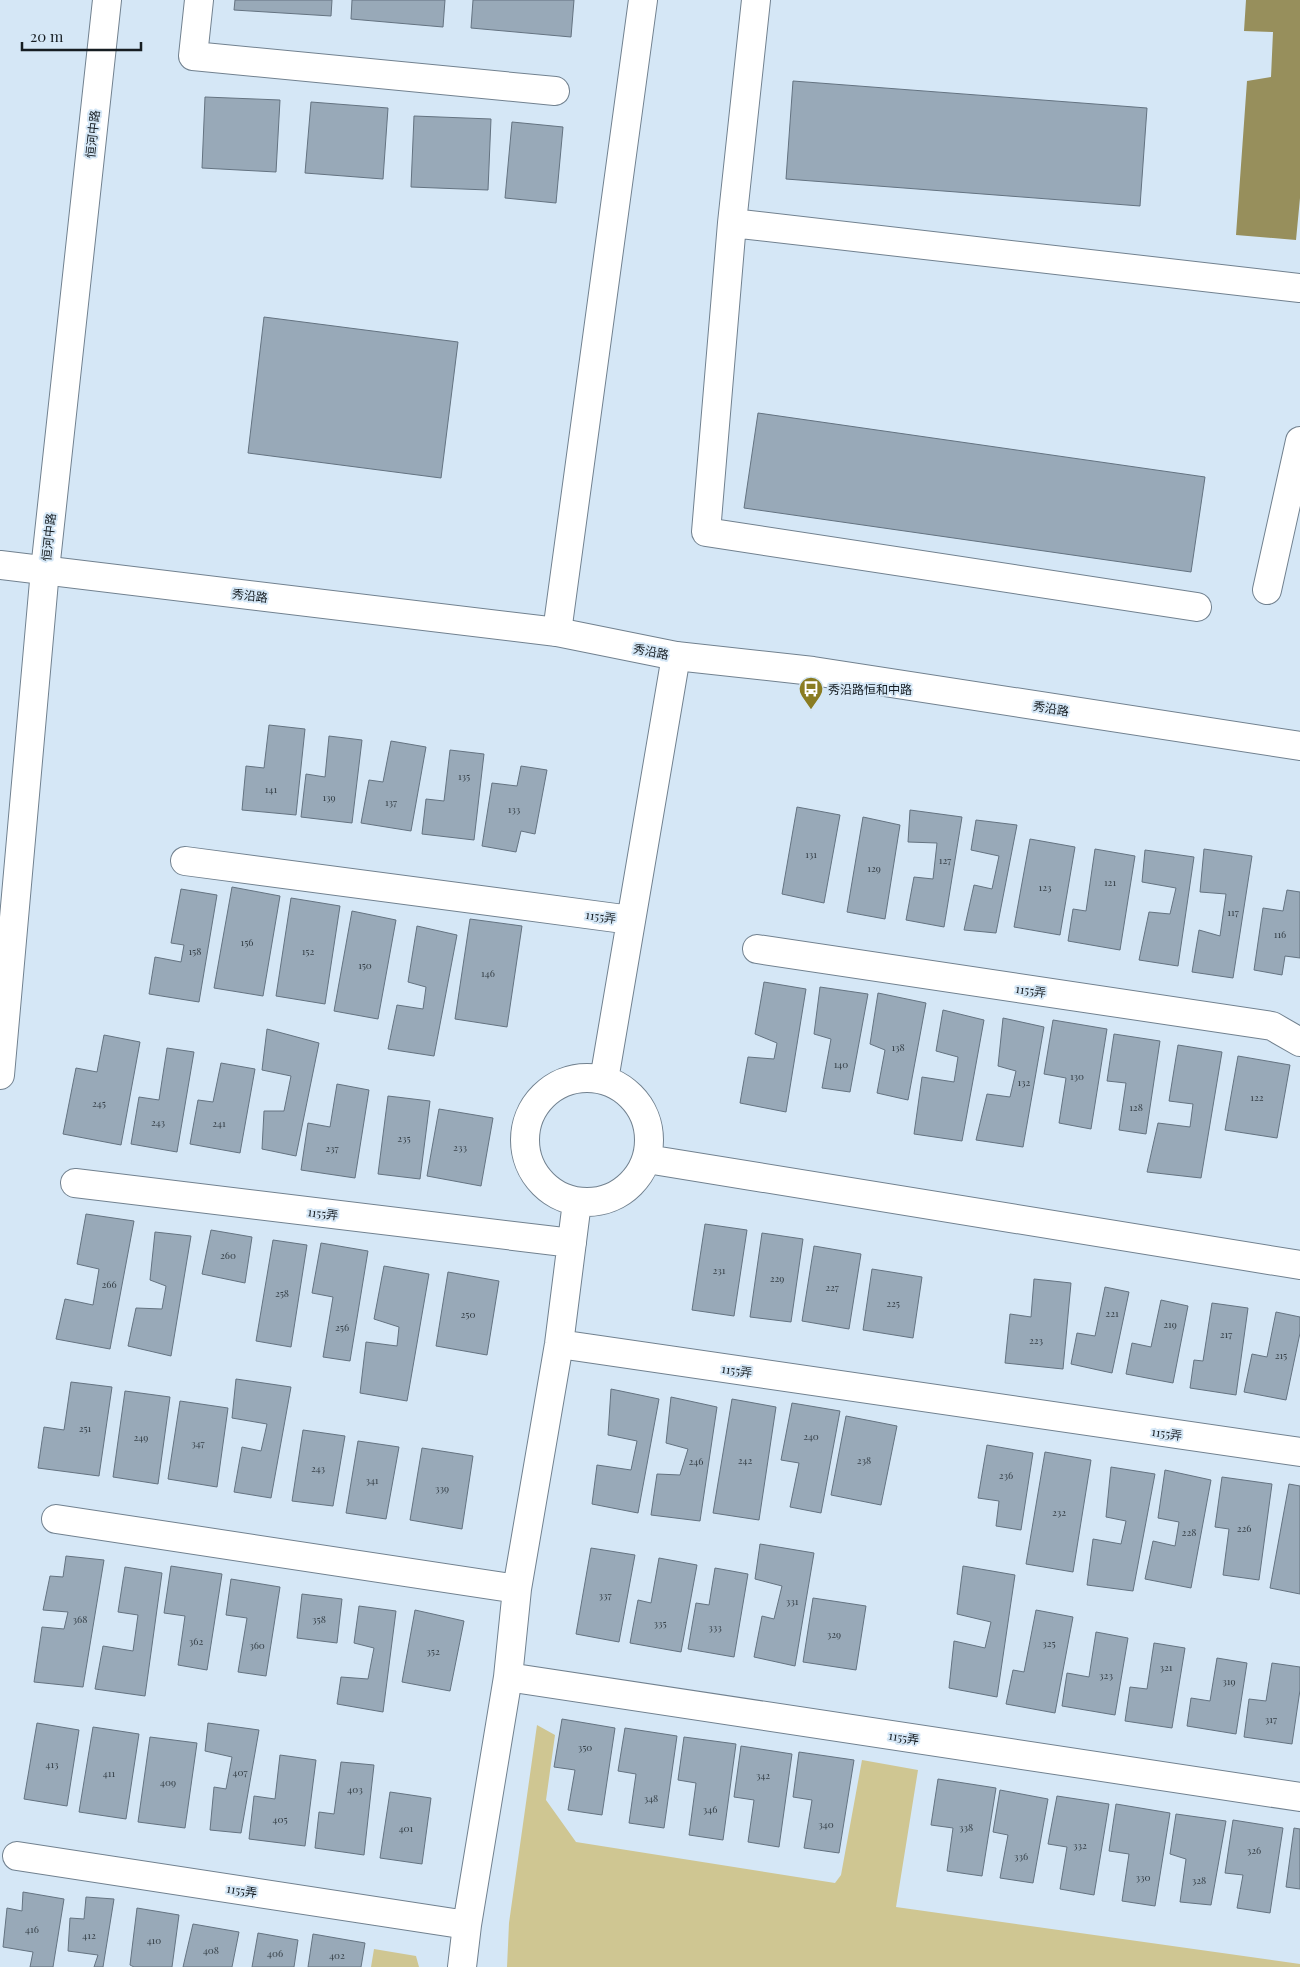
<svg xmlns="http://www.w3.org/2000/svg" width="1300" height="1967" font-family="'Playfair Display','Noto Sans SC',serif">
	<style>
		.green { fill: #cfc692 }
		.water { fill: #978f5c }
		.building { fill: #98a9b8; stroke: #647381 }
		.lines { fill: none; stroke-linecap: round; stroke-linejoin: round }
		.minor-casing { stroke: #71818f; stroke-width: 30 }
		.secondary-casing { stroke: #71818f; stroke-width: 30 }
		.minor { stroke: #fff; stroke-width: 28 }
		.secondary { stroke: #fff; stroke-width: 28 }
		.labels { text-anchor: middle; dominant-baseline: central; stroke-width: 4; stroke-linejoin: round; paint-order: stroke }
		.number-label { font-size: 10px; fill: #364048 }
		.street-label { font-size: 12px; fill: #161d22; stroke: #d5e7f6 }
		.poi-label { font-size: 12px; fill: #161d22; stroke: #d5e7f6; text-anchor: start }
	</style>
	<rect width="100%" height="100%" fill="#d5e7f6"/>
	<!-- green -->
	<path class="green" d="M537,1725L555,1735L546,1800L576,1842L835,1883L841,1875L862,1760L918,1770L896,1907L1300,1964V1967H507L509,1923Z
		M374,1949L416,1956L419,1967H371Z"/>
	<!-- water -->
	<path class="water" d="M1246,0H1300V198L1296,240L1236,235L1247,81L1271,77L1273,32L1244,31Z"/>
	<!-- building -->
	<path class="building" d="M235,0H332L331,16L234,10Z
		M352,0H445L443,27L351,19Z
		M473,0H574L571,37L471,28Z
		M793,81L1147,108L1140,206L786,179Z
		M205,97L280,100L276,172L202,168Z
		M311,102L388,108L383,179L305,173Z
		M414,116L491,119L488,190L411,187Z
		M512,122L563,127L556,203L505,198Z
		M264,317L458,342L441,478L248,453Z
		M758,413L1205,477L1191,572L744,508Z
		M269,725L305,729L296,815L242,810L246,766L264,768Z
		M329,736L362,740L352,823L301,817L306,774L325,777Z
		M391,741L426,747L411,831L361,823L369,780L383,782Z
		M450,750L484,754L474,840L422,834L426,799L444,801Z
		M521,766L547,770L535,834L521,831L516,852L482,846L492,783L517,786Z
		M797,807L840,815L824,903L782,894Z
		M910,810L962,817L944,927L906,920L914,877L933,879L937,843L908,842Z
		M863,817L900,825L885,919L847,912Z
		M976,820L1017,825L996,933L964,930L974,885L992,889L999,856L971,850Z
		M1030,839L1075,847L1060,935L1014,927Z
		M1095,849L1135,856L1120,950L1068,941L1073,909L1086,911Z
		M1204,849L1252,856L1233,978L1192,972L1199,930L1220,936L1226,894L1200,892Z
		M1145,850L1194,857L1178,966L1139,960L1149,912L1170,914L1176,888L1142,882Z
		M232,887L280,896L263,996L214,988Z
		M181,889L217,895L199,1002L149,994L155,957L181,962L184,945L171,943Z
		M1287,890L1300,892V958L1285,956L1282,975L1254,970L1263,908L1283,911Z
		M291,898L340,906L325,1004L276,996Z
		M352,911L396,920L378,1019L334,1011Z
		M470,919L522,926L507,1027L455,1019Z
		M417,926L457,935L434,1056L388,1049L397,1005L423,1009L426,987L408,982Z
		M764,982L806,989L786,1112L740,1103L748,1057L774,1059L777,1043L755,1034Z
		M820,987L868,994L850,1092L822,1088L831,1039L814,1034Z
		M878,993L926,1003L908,1100L877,1093L885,1050L870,1044Z
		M943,1010L984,1020L962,1141L914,1134L922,1077L954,1082L958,1057L936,1051Z
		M1003,1018L1044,1027L1023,1147L976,1140L987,1094L1010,1097L1016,1071L998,1066Z
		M1053,1020L1107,1029L1091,1129L1059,1123L1066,1078L1044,1074Z
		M267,1029L319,1043L296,1156L262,1149L264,1111H284L291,1076L262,1070Z
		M1114,1034L1160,1041L1146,1134L1119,1130L1126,1083L1107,1081Z
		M104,1035L140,1042L121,1145L63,1134L76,1068L97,1072Z
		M1178,1045L1222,1052L1201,1178L1147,1172L1158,1123L1190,1127L1193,1104L1169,1101Z
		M167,1048L194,1052L177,1152L131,1144L139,1097L159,1100Z
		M1238,1056L1290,1065L1277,1138L1225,1130Z
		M221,1063L255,1069L240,1153L190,1144L198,1100L213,1102Z
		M337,1084L369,1090L355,1178L301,1170L308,1123L330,1127Z
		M388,1096L430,1101L420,1179L378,1174Z
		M439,1109L493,1118L481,1186L427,1176Z
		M86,1214L134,1221L110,1349L56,1339L65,1299L93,1305L99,1269L77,1264Z
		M705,1224L747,1230L734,1316L692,1310Z
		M211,1230L252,1237L245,1283L202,1274Z
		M155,1232L191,1236L171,1356L128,1346L136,1308L162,1309L166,1286L150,1280Z
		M762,1233L803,1239L791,1322L750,1317Z
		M273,1240L307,1245L291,1347L256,1341Z
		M321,1243L368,1251L350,1361L323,1357L333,1297L312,1293Z
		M814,1246L861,1254L849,1329L802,1321Z
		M384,1266L429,1274L407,1401L360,1393L366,1342L397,1346L399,1327L374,1319Z
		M872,1269L922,1277L913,1338L863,1330Z
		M448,1272L499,1281L487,1355L436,1346Z
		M1034,1279L1071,1283L1063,1369L1005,1363L1010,1314L1031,1317Z
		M1105,1287L1129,1292L1112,1373L1071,1364L1077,1333L1095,1336Z
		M1161,1300L1188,1306L1173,1383L1126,1374L1132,1343L1151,1347Z
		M1212,1303L1248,1308L1236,1395L1190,1388L1194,1360L1203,1361Z
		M1276,1312L1300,1317V1333L1286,1400L1244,1392L1252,1354L1267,1357Z
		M236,1379L291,1387L271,1498L234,1492L242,1447L261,1451L267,1424L232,1418Z
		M71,1382L112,1387L99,1476L38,1468L44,1427L64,1430Z
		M611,1389L659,1399L638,1513L592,1504L597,1465L631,1470L637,1441L608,1435Z
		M125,1391L170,1397L158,1484L113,1477Z
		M671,1397L717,1407L700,1521L651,1515L657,1474L680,1475L688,1449L666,1443Z
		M732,1399L776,1407L759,1520L713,1513Z
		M180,1401L228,1408L217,1487L168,1479Z
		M792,1403L840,1411L821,1513L790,1507L799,1463L781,1460Z
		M846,1416L897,1426L881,1505L831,1495Z
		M303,1430L345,1436L333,1506L292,1501Z
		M358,1441L399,1447L386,1519L346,1513Z
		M987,1445L1033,1453L1021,1530L996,1526L999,1501L978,1498Z
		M422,1448L473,1456L462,1529L410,1520Z
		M1045,1452L1091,1460L1073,1572L1026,1564Z
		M1111,1467L1155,1474L1133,1591L1087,1585L1093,1539L1121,1544L1126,1521L1106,1517Z
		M1165,1470L1211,1480L1191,1588L1145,1579L1153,1541L1175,1546L1179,1522L1158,1518Z
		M1222,1477L1272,1484L1259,1580L1223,1575L1229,1529L1215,1527Z
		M1289,1484L1300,1486V1594L1270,1588Z
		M760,1544L814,1553L795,1666L754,1657L762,1616L774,1619L782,1586L755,1579Z
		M591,1548L635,1555L619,1642L576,1634Z
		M66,1556L104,1560L83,1687L34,1682L42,1627L64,1629L68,1612L43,1610L50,1576L63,1577Z
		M659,1558L697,1565L681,1652L630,1643L638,1600L651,1603Z
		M171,1566L222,1574L207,1670L178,1665L185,1616L164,1613Z
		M963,1566L1015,1575L997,1697L949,1688L954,1641L985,1648L991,1622L957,1614Z
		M125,1567L162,1573L145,1696L95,1689L103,1646L133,1651L138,1615L118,1612Z
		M715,1568L748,1574L734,1657L688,1649L696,1603L709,1605Z
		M231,1579L280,1587L266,1676L238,1672L247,1618L226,1615Z
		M302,1594L342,1599L337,1643L297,1638Z
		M813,1598L866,1606L856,1670L803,1662Z
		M359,1606L396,1611L383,1712L337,1704L341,1677L368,1679L374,1648L354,1643Z
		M415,1610L464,1621L450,1691L402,1682Z
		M1036,1610L1073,1617L1055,1713L1006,1704L1013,1670L1024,1672Z
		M1096,1632L1128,1638L1115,1715L1062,1706L1067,1673L1089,1677Z
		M1154,1643L1185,1648L1172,1728L1125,1721L1130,1687L1147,1689Z
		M1217,1658L1247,1663L1236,1734L1187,1726L1191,1698L1210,1701Z
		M1272,1663L1300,1667V1690L1292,1744L1244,1737L1249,1699L1266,1701Z
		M562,1719L615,1728L602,1815L568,1810L575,1770L554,1767Z
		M37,1723L79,1730L67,1806L24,1799Z
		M208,1723L259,1730L241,1833L210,1830L214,1787L226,1789L232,1757L205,1751Z
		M93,1727L139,1734L126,1819L79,1812Z
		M625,1728L677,1736L664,1828L629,1823L636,1774L618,1771Z
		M150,1737L197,1743L185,1828L138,1822Z
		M684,1737L736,1744L723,1840L689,1835L696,1783L678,1780Z
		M741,1746L792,1754L779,1847L748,1842L754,1800L734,1797Z
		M799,1752L854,1760L839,1853L804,1848L812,1800L793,1797Z
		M280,1755L316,1760L305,1846L249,1839L254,1796L275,1799Z
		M341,1762L374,1765L364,1855L315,1848L319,1812L334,1814Z
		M938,1779L996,1788L982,1876L947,1871L953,1828L931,1825Z
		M1000,1790L1048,1799L1033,1883L1000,1878L1008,1835L993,1832Z
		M390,1792L431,1798L422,1864L380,1858Z
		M1057,1796L1109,1804L1094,1895L1060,1889L1067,1847L1048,1844Z
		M1116,1804L1170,1813L1155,1906L1122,1901L1129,1854L1109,1851Z
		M1176,1814L1226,1821L1211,1905L1180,1902L1186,1859L1170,1854Z
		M1233,1820L1283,1828L1270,1913L1237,1908L1243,1875L1225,1873Z
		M1294,1828L1300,1829V1889L1286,1887Z
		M23,1892L64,1899L53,1967H30L33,1952L3,1947L7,1908L22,1911Z
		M86,1897L114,1899L103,1967H94L98,1955L68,1951L70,1918L84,1919Z
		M137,1908L179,1915L172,1967H134L130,1965Z
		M193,1924L239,1932L232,1967H183Z
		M258,1933L298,1940L294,1967H252Z
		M313,1934L365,1943L361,1967H308Z"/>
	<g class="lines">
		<defs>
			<path id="minor" d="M199,0L193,56L555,91
				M756,0L732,223L706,532L1197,607
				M732,223L1300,288
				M1267,590L1300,441
				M557,632L643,0
				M185,861L631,920
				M757,949L1272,1026L1300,1042
				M0,1075L45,570L107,0
				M525 1140a62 62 0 1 1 124 0a62 62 0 1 1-124 0Z
				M604,1080L676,656
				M647,1159L1300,1265
				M75,1183L572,1243
				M559,1344L1300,1452
				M56,1519L517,1589
				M508,1677L1300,1797
				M17,1856L467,1925
				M462,1967L467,1925L508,1677L517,1589L559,1344L577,1202"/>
			<path id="secondary" d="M0,565L557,632L676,656L813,671L1300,746"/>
		</defs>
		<!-- minor casing -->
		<use href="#minor" class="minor-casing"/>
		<!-- secondary casing -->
		<use href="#secondary" class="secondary-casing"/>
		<!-- minor -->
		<use href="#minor" class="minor"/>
		<!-- secondary -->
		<use href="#secondary" class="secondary"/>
	</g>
	<!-- icons -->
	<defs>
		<symbol id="bus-pin" viewBox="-11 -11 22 30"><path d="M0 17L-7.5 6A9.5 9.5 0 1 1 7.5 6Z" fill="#8a7c22" stroke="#d5e7f6"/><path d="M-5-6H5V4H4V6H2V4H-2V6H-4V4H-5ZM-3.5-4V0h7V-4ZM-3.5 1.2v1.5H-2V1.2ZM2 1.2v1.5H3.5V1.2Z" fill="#fff"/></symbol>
	</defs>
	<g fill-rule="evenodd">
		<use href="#bus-pin" x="797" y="675" width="28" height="38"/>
	</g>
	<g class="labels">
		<!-- number labels -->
		<g class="number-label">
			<text x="464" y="776">135</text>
			<text x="271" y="789">141</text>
			<text x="329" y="797">139</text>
			<text x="391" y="802">137</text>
			<text x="514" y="809">133</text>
			<text x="811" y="854">131</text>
			<text x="945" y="860">127</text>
			<text x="874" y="868">129</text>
			<text x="1110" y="882">121</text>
			<text x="1045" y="887">123</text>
			<text x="1233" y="912">117</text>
			<text x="1280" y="934">116</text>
			<text x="247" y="942">156</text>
			<text x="195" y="951">158</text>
			<text x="308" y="951">152</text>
			<text x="365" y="965">150</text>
			<text x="488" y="973">146</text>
			<text x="898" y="1047">138</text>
			<text x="841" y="1064">140</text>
			<text x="1077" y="1076">130</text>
			<text x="1024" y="1082">132</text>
			<text x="1257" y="1097">122</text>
			<text x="99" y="1103">245</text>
			<text x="1136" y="1107">128</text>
			<text x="158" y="1122">243</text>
			<text x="219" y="1123">241</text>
			<text x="404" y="1138">235</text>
			<text x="460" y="1147">233</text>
			<text x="332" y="1148">237</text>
			<text x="228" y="1255">260</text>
			<text x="719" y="1270">231</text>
			<text x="777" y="1278">229</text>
			<text x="109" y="1284">266</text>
			<text x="832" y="1287">227</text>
			<text x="282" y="1293">258</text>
			<text x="893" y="1303">225</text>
			<text x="1112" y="1313">221</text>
			<text x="468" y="1314">250</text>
			<text x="1170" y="1324">219</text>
			<text x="342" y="1327">256</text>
			<text x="1226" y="1334">217</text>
			<text x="1036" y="1340">223</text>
			<text x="1281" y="1355">215</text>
			<text x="85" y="1428">251</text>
			<text x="811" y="1436">240</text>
			<text x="141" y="1437">249</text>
			<text x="198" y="1443">347</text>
			<text x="745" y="1460">242</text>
			<text x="864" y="1460">238</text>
			<text x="696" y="1461">246</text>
			<text x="318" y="1468">243</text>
			<text x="1006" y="1475">236</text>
			<text x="372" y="1480">341</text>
			<text x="442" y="1488">339</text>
			<text x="1059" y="1512">232</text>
			<text x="1244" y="1528">226</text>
			<text x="1189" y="1532">228</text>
			<text x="605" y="1595">337</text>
			<text x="792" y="1601">331</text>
			<text x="80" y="1619">368</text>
			<text x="319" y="1619">358</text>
			<text x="660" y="1623">335</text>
			<text x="715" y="1627">333</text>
			<text x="834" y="1634">329</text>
			<text x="196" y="1641">362</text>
			<text x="1049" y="1643">325</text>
			<text x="257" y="1645">360</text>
			<text x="433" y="1651">352</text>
			<text x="1166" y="1667">321</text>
			<text x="1106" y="1675">323</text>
			<text x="1229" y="1681">319</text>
			<text x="1271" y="1719">317</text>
			<text x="585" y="1747">350</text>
			<text x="52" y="1764">413</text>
			<text x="240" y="1772">407</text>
			<text x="109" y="1773">411</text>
			<text x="763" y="1775">342</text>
			<text x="168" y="1782">409</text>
			<text x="355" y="1789">403</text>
			<text x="651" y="1798">348</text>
			<text x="710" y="1809">346</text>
			<text x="280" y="1819">405</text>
			<text x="826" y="1824">340</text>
			<text x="966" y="1827">338</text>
			<text x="406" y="1828">401</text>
			<text x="1080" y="1845">332</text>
			<text x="1254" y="1850">326</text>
			<text x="1021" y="1856">336</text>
			<text x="1143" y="1877">330</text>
			<text x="1199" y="1880">328</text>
			<text x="32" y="1929">416</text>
			<text x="89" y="1935">412</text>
			<text x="154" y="1940">410</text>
			<text x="211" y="1950">408</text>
			<text x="275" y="1953">406</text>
			<text x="337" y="1955">402</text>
		</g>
		<!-- street labels -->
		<g class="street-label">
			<text transform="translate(92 134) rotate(-84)">恒河中路</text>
			<text transform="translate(48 537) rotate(-84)">恒河中路</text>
			<text transform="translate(250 595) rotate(7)">秀沿路</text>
			<text transform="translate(651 651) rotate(11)">秀沿路</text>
			<text transform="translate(1051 708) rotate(9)">秀沿路</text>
			<text transform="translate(601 916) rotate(8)">1155弄</text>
			<text transform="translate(1031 990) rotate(8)">1155弄</text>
			<text transform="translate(323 1213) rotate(7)">1155弄</text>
			<text transform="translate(737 1370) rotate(8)">1155弄</text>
			<text transform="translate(1167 1433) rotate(8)">1155弄</text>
			<text transform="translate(904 1737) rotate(9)">1155弄</text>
			<text transform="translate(242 1890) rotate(9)">1155弄</text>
		</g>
		<!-- poi labels -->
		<g class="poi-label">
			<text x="828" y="689">秀沿路恒和中路</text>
		</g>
	</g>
	<!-- scale -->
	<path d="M22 42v8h119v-8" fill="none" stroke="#161d22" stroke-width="2.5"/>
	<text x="30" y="42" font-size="15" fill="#161d22" stroke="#d5e7f6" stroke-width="4" paint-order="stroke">20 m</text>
</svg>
